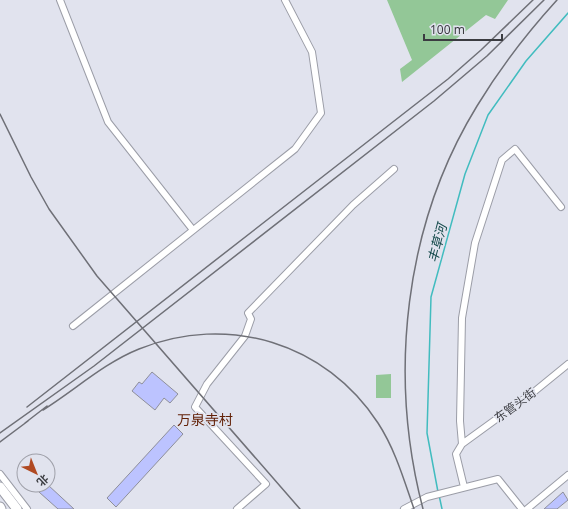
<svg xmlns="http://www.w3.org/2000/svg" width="568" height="509" font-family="'Noto Sans','Noto Sans SC',sans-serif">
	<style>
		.green { fill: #93c797 }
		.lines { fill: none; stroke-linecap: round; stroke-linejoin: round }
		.stream { stroke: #41bcbf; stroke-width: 1.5 }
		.building { fill: #bcc3ff; stroke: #8e8f9a }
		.minor-casing { stroke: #9b9da7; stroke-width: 8 }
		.highway-casing { stroke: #9b9da7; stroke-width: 11 }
		.minor { stroke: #fff; stroke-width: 6 }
		.highway { stroke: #fff; stroke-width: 9 }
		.rail { stroke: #6f7077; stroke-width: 1.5 }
		.labels { text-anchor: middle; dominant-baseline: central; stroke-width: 3.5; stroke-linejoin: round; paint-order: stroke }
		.street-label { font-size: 12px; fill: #3b3c41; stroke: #e1e3ee }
		.water-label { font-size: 13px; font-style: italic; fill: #114748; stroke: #e1e3ee }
		.quarter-label { font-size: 14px; fill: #632208; stroke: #e1e3ee }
	</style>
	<rect width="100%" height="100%" fill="#e1e3ee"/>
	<!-- green -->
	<path class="green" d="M387,0H508L495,19L486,15L402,82L400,69L412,60Z
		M391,374V398H376V375Z"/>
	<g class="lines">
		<!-- stream -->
		<path class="stream" d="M438,492L427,433L431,297L465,174L488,115L526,61L568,13
			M439,495L442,509"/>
	</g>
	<!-- building -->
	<path class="building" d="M152,372L178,394L170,403L164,398L155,410L132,391L139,382L142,384Z
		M174,425L183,434L116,507L107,498Z
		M45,485H48L74,509H58L39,492Z
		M563,492L568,500L557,509H544Z"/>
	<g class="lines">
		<defs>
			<path id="minor" d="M60,0L108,122L193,230
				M73,326L295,149L321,113L312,52L285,0
				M462,444L535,391L568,364
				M0,474L27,509
				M464,487L456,454L462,444L460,421L462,318L475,243L502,160L515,149L561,207
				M237,509L266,484L195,407L207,384L245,336L251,319L248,313L353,205L394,169
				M404,509L427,497L498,479L522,509
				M527,509L568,475"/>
			<path id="highway" d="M0,487L17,509
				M0,507L1,509"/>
		</defs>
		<!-- minor casing -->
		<use href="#minor" class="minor-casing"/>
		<!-- highway casing -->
		<use href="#highway" class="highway-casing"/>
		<!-- minor -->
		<use href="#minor" class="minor"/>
		<!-- highway -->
		<use href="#highway" class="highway"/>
		<!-- rail -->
		<path class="rail" d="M0,114L31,177L49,209L97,276L300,509
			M27,407L448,79L481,50L533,0
			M43,410C75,390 104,363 139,349C228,313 326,343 378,423C395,449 404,480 414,509
			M25,423L47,406
			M0,433L94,366L434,101L487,56L544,0
			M0,442L28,421
			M423,509C388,375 404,225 477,106C500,68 527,33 557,0"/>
	</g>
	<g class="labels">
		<!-- street labels -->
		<g class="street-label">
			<text transform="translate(515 405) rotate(-36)">东管头街</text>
		</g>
		<!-- water labels -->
		<g class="water-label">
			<text transform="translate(437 243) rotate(-75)">丰草河</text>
		</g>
		<!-- quarter labels -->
		<g class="quarter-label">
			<text x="205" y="419">万泉寺村</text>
		</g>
	</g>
	<!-- north arrow -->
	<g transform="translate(36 473) rotate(137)"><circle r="19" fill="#e1e3ee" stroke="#9fa0a9"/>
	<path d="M0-3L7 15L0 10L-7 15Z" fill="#b04922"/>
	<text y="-6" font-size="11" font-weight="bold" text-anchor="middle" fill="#3b3c41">北</text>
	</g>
	<!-- scale -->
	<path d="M424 34v6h78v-6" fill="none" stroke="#3b3c41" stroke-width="2"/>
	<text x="430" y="34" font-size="12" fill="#3b3c41" stroke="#e1e3ee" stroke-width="3" paint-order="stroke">100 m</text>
</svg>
